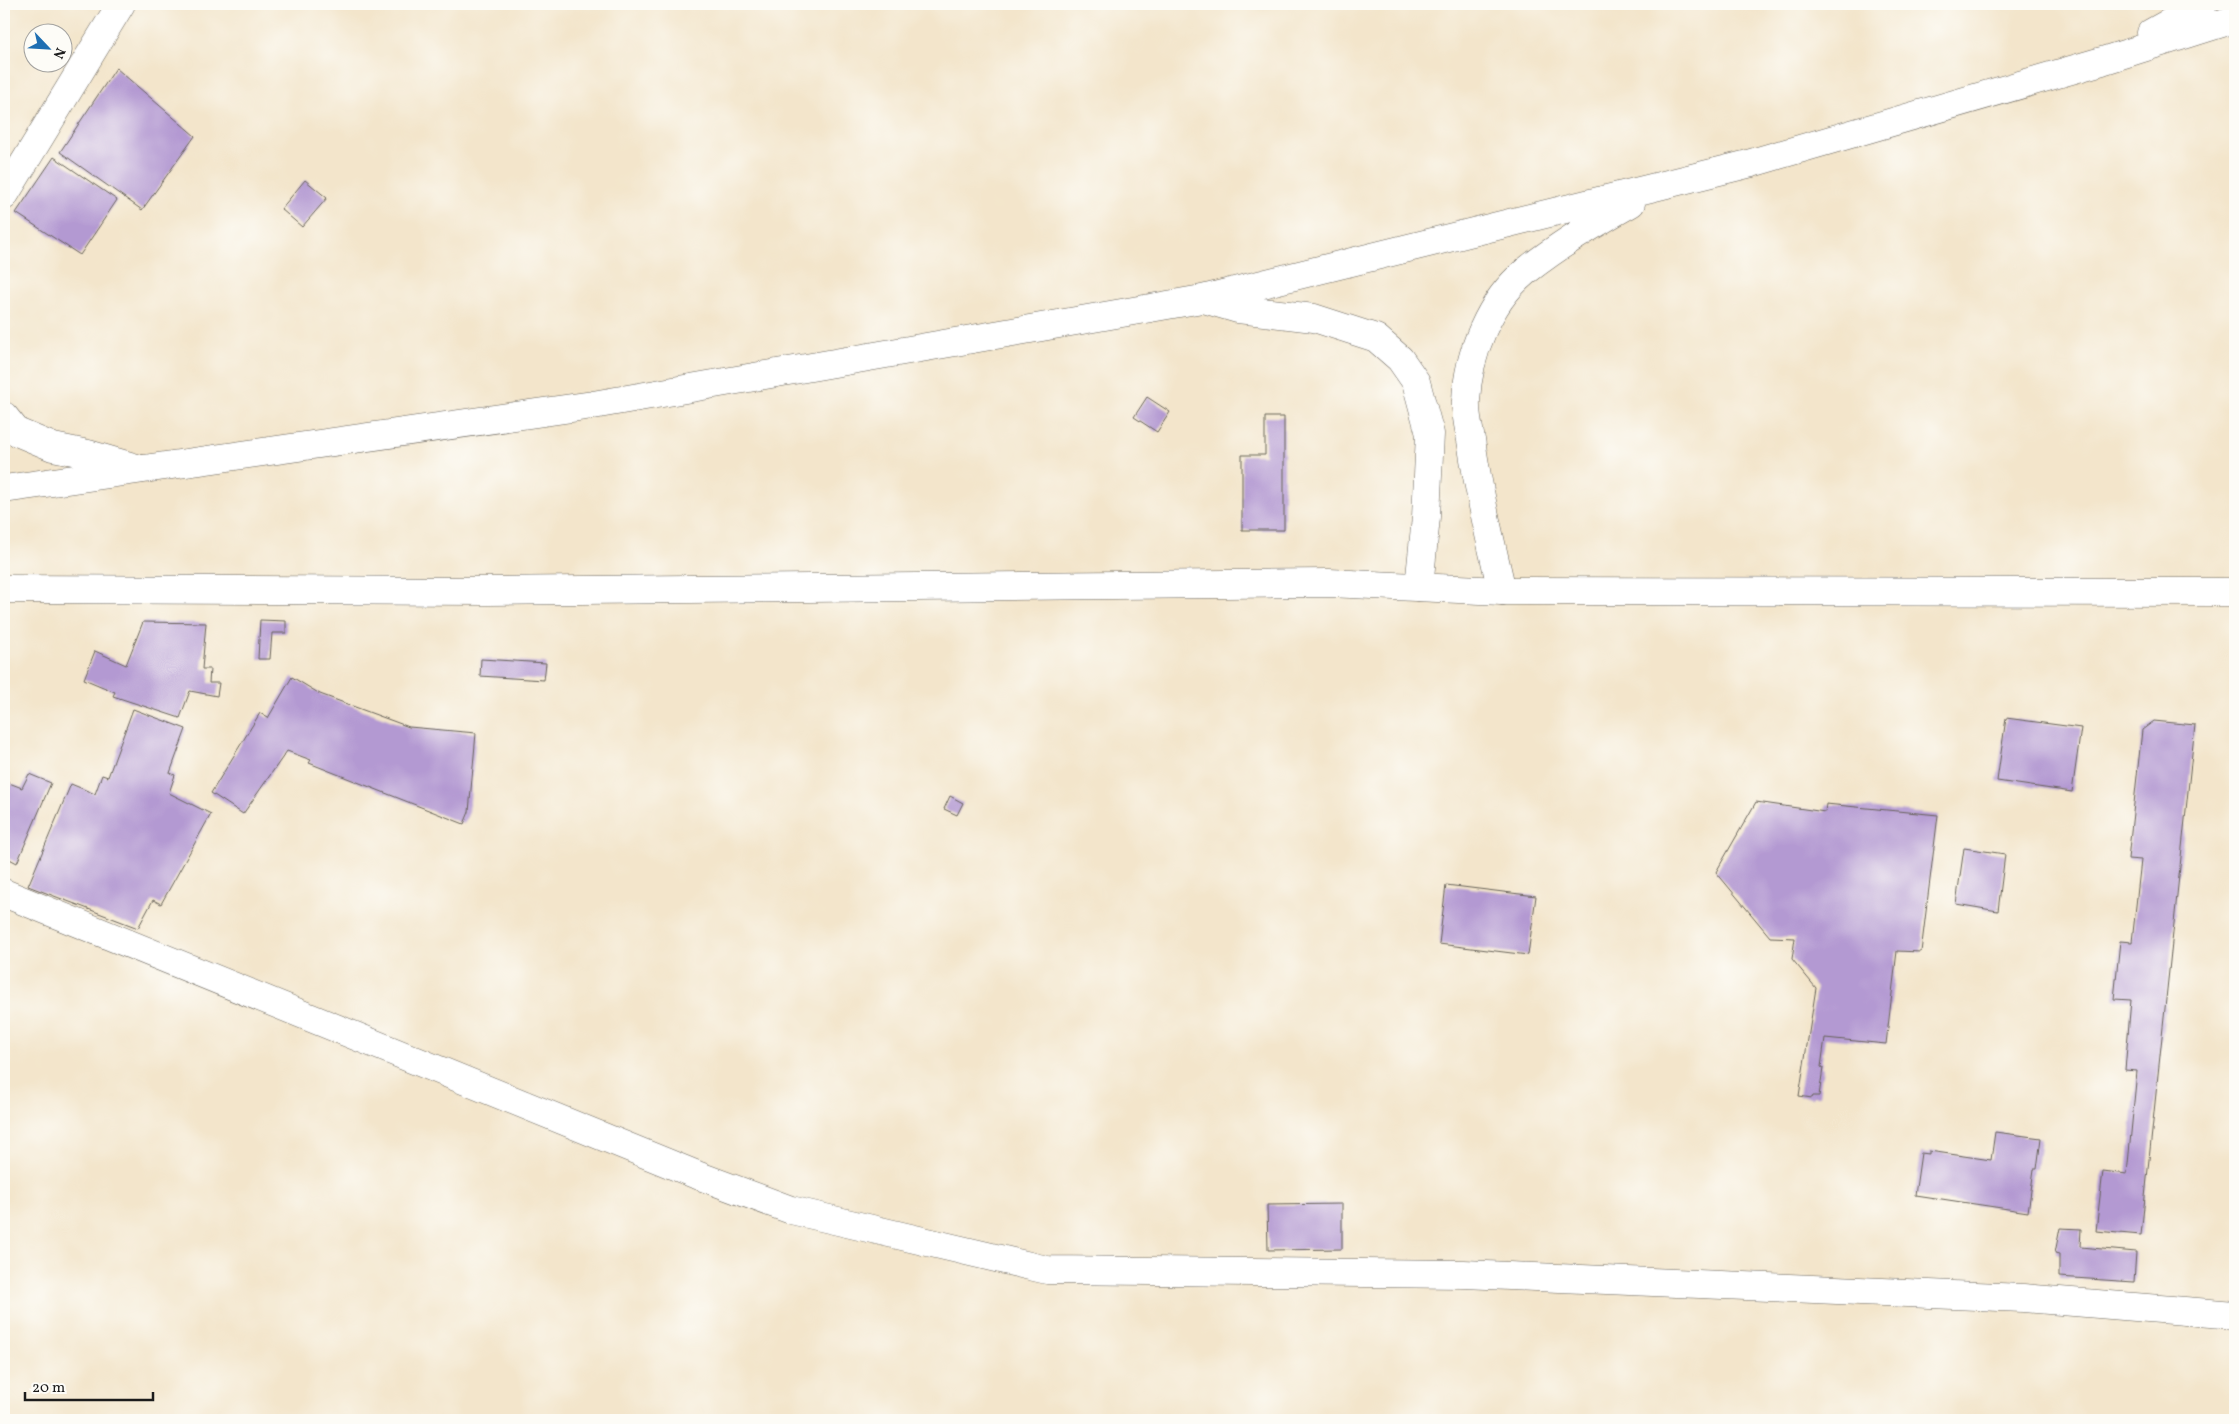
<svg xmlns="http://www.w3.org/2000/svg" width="2239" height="1424" font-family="Vollkorn,serif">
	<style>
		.building { fill: #b399d2 }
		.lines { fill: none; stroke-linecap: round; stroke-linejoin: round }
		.minor-casing { stroke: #676259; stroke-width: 29 }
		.major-casing { stroke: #676259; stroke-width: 29 }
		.minor { stroke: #fff; stroke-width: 28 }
		.major { stroke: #fff; stroke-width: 28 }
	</style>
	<rect width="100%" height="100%" fill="#fdfcf7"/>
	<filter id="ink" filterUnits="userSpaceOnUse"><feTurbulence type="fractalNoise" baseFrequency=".02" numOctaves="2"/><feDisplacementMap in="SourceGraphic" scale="10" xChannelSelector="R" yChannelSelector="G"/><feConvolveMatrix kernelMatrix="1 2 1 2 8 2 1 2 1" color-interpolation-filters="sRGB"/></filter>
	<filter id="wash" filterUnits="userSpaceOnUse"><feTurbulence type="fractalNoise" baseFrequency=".0096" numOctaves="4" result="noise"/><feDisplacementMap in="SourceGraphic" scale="20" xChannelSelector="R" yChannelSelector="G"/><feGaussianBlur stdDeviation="1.12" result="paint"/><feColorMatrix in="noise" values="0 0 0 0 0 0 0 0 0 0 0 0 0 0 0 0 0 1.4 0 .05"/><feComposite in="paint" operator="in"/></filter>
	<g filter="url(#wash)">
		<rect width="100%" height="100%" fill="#f3e5cb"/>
		<g id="blocks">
			<!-- building -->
			<path class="building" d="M116,68L195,136L142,210L60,152Z
				M54,157L117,200L80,255L16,213Z
				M305,180L327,198L302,227L281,209Z
				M1147,397L1170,412L1157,432L1134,417Z
				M1265,417H1284V530H1242V455H1265Z
				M260,620L286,621V633H272L270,659H258Z
				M143,622L206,623L202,669H210L209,683H219L217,696L190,691L180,718L113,696L115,692L84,679L95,651L126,665Z
				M481,659L546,663L544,680L480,676Z
				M292,677L320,694L409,727L476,733L469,812L464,824L309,763L311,760L287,751L243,814L211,793L260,713L268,718Z
				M133,709L186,729L170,773L175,775L169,793L211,814L161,904L153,900L138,928L28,886L71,784L95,794L102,775L108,777Z
				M2006,718L2081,728L2072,792L1997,781Z
				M2154,721L2195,725L2141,1235L2096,1231L2103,1171L2127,1174L2137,1071L2125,1070L2131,1000L2114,999L2120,941L2132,942L2141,860L2128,859L2142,730Z
				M29,774L51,783L17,863L4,856V781L22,788Z
				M950,796L963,803L957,815L944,809Z
				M1756,802L1825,812L1826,804L1938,815L1921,952L1897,951L1886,1044L1825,1038L1821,1067L1823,1068L1819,1096H1813L1812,1098L1799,1096L1816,988L1792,959L1795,938L1770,937L1716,872Z
				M1964,848L2005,854L1998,911L1956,904Z
				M1446,885L1536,896L1528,955L1439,944Z
				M1995,1132L2041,1138L2037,1169H2034L2028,1212L1915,1195L1921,1153L1929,1154V1151L1991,1160Z
				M1342,1204V1249L1268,1250L1267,1205Z
				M2060,1228L2081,1229L2080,1247L2136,1252L2134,1282L2059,1277V1254L2055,1253Z"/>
		</g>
	</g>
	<g filter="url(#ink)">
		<use href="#blocks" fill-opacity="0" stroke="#676259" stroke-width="1"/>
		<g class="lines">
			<defs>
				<path id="minor" d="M4,196L121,4
					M4,416L17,432L53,447L88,454L140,469
					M4,589L488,591L1329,583L1502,591L2235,592
					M4,893L697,1175L791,1210L1047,1270L1464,1274L2023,1298L2235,1315"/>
				<path id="major" d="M2151,33L2203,4
					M1204,299L1238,309L1314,318L1376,338L1400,359L1416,382L1430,434L1426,517L1419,587
					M4,489L593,405L1202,299L1748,164L2102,61L2235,19
					M1502,591C1491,543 1479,495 1472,446C1470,432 1465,416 1466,401C1468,354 1489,301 1526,271C1559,245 1595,223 1631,203"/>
			</defs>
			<!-- minor casing -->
			<use href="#minor" class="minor-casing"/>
			<!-- major casing -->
			<use href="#major" class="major-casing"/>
			<!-- minor -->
			<use href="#minor" class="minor"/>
			<!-- major -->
			<use href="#major" class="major"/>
		</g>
	</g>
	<!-- margin -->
	<rect width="2239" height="1424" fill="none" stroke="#fdfcf7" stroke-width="20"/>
	<!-- north arrow -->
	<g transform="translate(48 48) rotate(115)"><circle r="24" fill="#fdfcf7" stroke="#a3a29f"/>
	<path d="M0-4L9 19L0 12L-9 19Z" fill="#1f6fb2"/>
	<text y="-8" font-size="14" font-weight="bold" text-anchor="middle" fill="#1c1c1c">N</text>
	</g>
	<!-- scale -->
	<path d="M25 1392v8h128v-8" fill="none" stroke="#1c1c1c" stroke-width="2.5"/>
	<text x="32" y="1392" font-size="15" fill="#1c1c1c" stroke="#fdfcf7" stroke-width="4" paint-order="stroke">20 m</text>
</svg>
